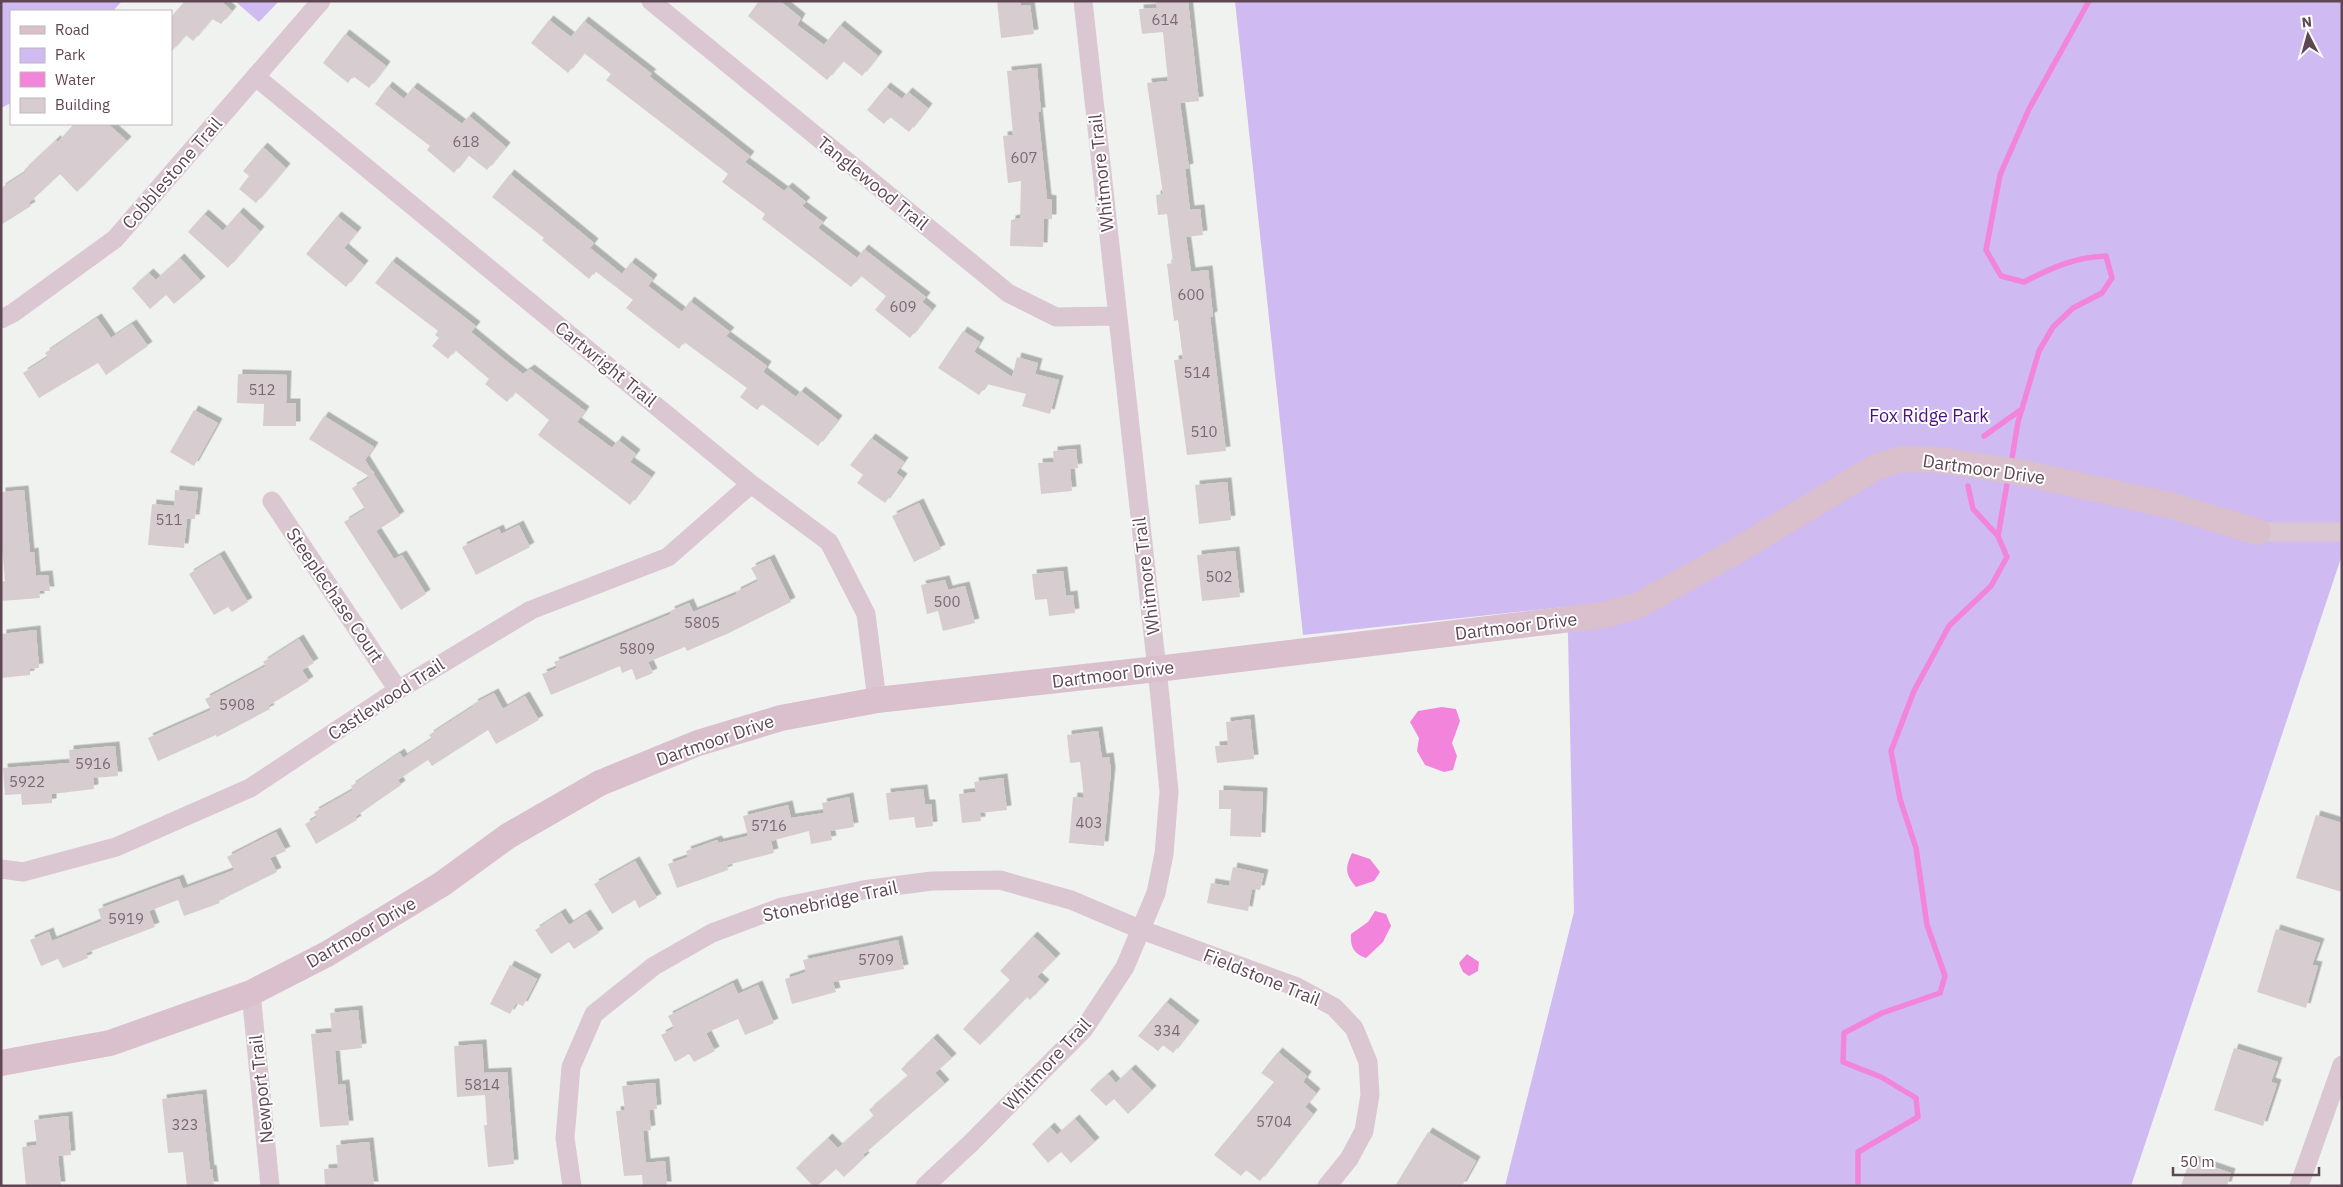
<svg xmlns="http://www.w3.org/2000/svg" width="2343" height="1187" font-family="'IBM Plex Sans',sans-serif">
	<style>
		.green { fill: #d0baf2 }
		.water { fill: #f284db }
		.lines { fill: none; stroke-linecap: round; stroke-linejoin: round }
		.stream { stroke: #f284db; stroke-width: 5.5 }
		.building { fill: #d7cdd1; filter: url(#shadow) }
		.street { stroke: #dac7d1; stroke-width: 19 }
		.secondary { stroke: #d9c0cc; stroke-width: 26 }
		.labels { text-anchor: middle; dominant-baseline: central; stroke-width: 4; stroke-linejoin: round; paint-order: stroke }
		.number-label { font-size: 15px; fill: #7c6872 }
		.street-label { font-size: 18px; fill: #5e4652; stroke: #fff }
		.park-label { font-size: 18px; fill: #4b1085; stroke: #fff }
	</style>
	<defs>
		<filter id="shadow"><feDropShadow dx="4.5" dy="-4.5" stdDeviation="0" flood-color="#0004"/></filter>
	</defs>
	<rect width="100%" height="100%" fill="#eff2ef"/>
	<!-- green -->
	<path class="green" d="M1,1H122L113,11H11V103L1,108Z
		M235,1H279L259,22Z
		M1235,1H2342V555L2131,1186H1505L1574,912L1568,635L1564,607L1303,635Z"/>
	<!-- water -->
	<path class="water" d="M1442,707L1456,709L1460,721L1452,743L1457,756L1453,770L1444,772L1425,765L1417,751L1419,738L1410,722L1418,711Z
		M1352,853L1370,859L1380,872L1374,881L1356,887C1345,874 1345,868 1352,853Z
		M1375,911L1386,914L1391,926L1383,942L1366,958C1354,954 1350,947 1351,934L1368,922Z
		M1467,954L1479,962L1478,971L1469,976L1463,972L1459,963Z"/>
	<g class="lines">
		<!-- stream -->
		<path class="stream" d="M1984,436L2022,409
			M2011,464L2018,422L2039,351L2053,327L2073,308L2102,293L2112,278L2106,256C2075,257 2051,268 2024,282L2001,276L1986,250L2000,175L2029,109L2089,1
			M1968,486L1973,509L1998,536
			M1858,1186V1152L1918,1117L1916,1098L1881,1077L1843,1062L1844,1033L1882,1013L1940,993L1945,976L1927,925L1916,848L1900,799L1891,751L1914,691L1949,626L1991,586L2007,557L1998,536L2008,478"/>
	</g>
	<!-- building -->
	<path class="building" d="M185,1H221L232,11L221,24L212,19L193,41L186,35L171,52V17Z
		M759,1H780L801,18L797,25L824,45L840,25L878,56L862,76L843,61L827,80L748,16Z
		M997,1H1021V6L1030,5L1034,34L1001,38Z
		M1156,1H1188L1199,101L1180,103L1189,168L1185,169L1190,210L1200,209L1203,235L1186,237L1191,272L1208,270L1213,316L1210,317L1226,451L1187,455L1174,360L1183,359L1178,320L1174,321L1167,264L1173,263L1167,214L1158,215L1156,195L1163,194L1147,83L1168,81L1163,32L1142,34L1139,9L1157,8Z
		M549,20L571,37L584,21L652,74L649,76L750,156L745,162L784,191L788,187L806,202L802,206L823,222L818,228L857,258L864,249L926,297L922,302L932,310L910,338L875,310L886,296L861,276L851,287L762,219L765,214L722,182L728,174L606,80L611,74L584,53L568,73L531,43Z
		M345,34L386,66L369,88L353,76L348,83L323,63Z
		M1037,68L1041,112H1038L1047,199L1052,200V219H1044L1043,247L1010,246L1011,220L1020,218L1021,181L1008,183L1003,136L1013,135L1007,71Z
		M388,86L404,99L413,87L462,124L469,116L506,147L487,170L468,155L454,173L427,150L430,146L375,104Z
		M886,87L902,99L908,92L928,108L909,132L890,117L884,124L867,110Z
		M74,124H108L127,141L77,192L60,174L29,203L31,206L1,225V188L26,172L24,170L56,140L58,142Z
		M263,147L286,168L256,203L239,189L249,176L243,171Z
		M510,174L594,243L590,248L622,274L631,262L653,279L648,286L682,312L690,301L730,332L726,336L767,366L763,372L796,397L801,391L838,420L818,446L762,404L757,410L740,397L747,388L684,342L679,349L626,308L633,300L595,271L589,279L542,240L544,238L492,197Z
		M239,212L260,231L228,268L188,232L204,214L223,231Z
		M337,216L357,232L344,248L364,265L346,287L306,254Z
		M180,258L201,281L174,304L166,295L150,309L132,288L149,273L156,280Z
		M392,261L476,326L471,332L505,360L523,374L530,369L585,411L577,422L612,448L618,440L636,454L630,462L651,477L630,505L538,435L549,420L515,392L507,402L485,384L489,379L455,350L448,359L432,346L439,338L435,335L438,331L375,283Z
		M97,318L111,338L132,324L148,346L106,375L98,363L39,398L23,373L48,357L45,353Z
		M963,331L980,342L974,352L1012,377L1017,357L1038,363L1035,374L1059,380L1050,414L1022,406L1026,394L987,384L979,395L938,368Z
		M238,374L287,375L286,403H296V426H263L264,404L237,403Z
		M194,410L218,423L194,466L170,452Z
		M324,416L374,447L365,460L400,516L376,531L394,559L402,555L426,594L401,610L344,522L365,509L352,488L370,477L309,439Z
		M871,438L904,462L896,473L903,478L885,503L857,483L863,475L850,465Z
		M1076,449L1078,468L1070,469L1072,491L1041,494L1038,463L1054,462L1053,451Z
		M1227,482L1231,520L1199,524L1195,485Z
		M24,490L30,553L34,552L36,576L48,575L50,591H39L40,598L1,601V582L5,581L1,536V492Z
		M175,490L198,492L195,519H187L184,548L148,545L152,504L174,506Z
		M919,503L941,549L914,562L892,516Z
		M519,525L530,547L476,575L462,547L499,529L501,534Z
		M1235,551L1240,597L1202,601L1197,555Z
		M220,555L248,602L232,612L228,607L214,615L189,574Z
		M770,559L791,602L729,633L687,651L685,647L648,662L653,673L636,680L632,669L622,673L620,666L551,695L542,674L557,668L554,662L671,614L670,611L689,603L693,612L737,594L736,592L758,581L751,568Z
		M1063,571L1066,596L1073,595L1075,613L1049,616L1047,599L1035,600L1032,574Z
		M945,580L948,590L965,586L975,623L943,631L938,611L927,614L921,585Z
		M36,630L39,668L30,669V675L1,678L2,634Z
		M299,639L314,663L302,670L309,681L268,706L270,709L217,737L216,735L158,761L148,738L211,710L205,699L266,666L263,662Z
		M494,693L503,709L525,696L539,720L496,744L488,730L432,766L428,760L398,780L401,785L355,817L357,820L316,844L305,824L317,817L314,812L353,790L351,786L400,753L403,758L432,739L429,735L474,706L473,704Z
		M1250,719L1254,759L1217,763L1215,746L1228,745L1226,722Z
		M1098,731L1102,758L1109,757L1111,771L1104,846L1069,843L1073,797L1084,798L1080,762L1070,763L1067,735Z
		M115,746L118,776L93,778L94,789L52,794V803L22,805L21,794L5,795L3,768L70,763L69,750Z
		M1003,778L1007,810L980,813L981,821L962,823L959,794L976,792L974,782Z
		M923,789L925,804H931L933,826L916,828L914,817L889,820L886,793Z
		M1219,790L1263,792L1261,837L1230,836L1231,809H1219Z
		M849,797L854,827L830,831L832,840L811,844L809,831L771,841L774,853L727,865L728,870L677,888L668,864L688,857L686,851L717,840L719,843L748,836L743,816L788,805L791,818L824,813L822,803Z
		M2316,815L2342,823V892L2296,878Z
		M276,832L286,851L270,858L277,872L219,901L220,903L184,916L178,900L149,911L155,927L86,953L88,958L63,968L58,959L41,966L30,940L49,932L52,941L102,921L98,909L179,879L183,889L234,870L227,857Z
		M635,861L657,898L639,908L635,900L612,914L594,884Z
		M1233,867L1264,874L1260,890L1252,889L1248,911L1207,903L1211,883L1229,886Z
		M561,913L569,925L586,914L599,933L574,949L569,942L551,954L535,930Z
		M2276,929L2320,943L2312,965L2318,966L2306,1008L2257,992Z
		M1033,936L1056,958L1037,977L1045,984L1030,1000L1027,997L980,1045L963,1029L1010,980L1000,971Z
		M898,940L904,969L833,982L836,992L792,1004L785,979L806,972L803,960Z
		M510,965L537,979L523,1006L516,1003L510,1014L490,1004Z
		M733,983L738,994L758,985L774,1023L745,1035L738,1019L706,1033L715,1051L694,1062L689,1054L675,1062L661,1035L674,1028L668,1016Z
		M1166,1002L1195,1025L1173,1053L1163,1045L1158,1051L1138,1036Z
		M358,1010L362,1048L335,1051L338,1085L345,1084L349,1125L320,1127L311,1034L332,1032L330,1013Z
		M933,1038L952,1058L935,1073L945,1084L863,1155L865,1157L844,1177L836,1169L817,1186H813L796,1168L828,1138L838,1148L874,1116L869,1110L908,1076L901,1069Z
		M482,1044L484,1073L507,1072L514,1164L488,1167L484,1125H487L485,1095L457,1097L454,1046Z
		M2234,1048L2278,1062L2271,1082L2277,1084L2263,1126L2214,1110Z
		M1278,1052L1307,1076L1303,1082L1316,1093L1305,1107L1313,1114L1260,1181L1246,1170L1241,1176L1214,1155L1274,1082L1261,1073Z
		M1131,1069L1152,1090L1128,1114L1114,1099L1106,1106L1090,1090L1108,1074L1116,1083Z
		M655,1083L657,1109L649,1110L651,1130L643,1131L646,1163L665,1161L667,1186H643L642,1175L624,1176L616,1111L625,1110L622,1086Z
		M202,1094L210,1170L212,1169L214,1186H187L183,1152L168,1153L162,1099Z
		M68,1116L71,1155L58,1156L61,1186H26L22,1147L37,1145L34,1120Z
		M1075,1119L1095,1142L1071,1163L1061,1152L1048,1163L1032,1144L1050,1127L1057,1135Z
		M1428,1132L1476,1161L1462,1186H1395Z
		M369,1142L374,1186H325L324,1169L338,1168L336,1145Z
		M2190,1159L2231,1173L2227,1186H2181Z"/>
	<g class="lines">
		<!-- street -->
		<path class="street" d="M651,1L1008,293L1056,317L1116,316
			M256,77L751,484L829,542L866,614L877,700
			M1,319L13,313L115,239L321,1
			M272,501L398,690
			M2258,532H2342
			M1,869L23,872L116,847L250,788L398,690L531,610L668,557L751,484
			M251,993L270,1186
			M572,1186L565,1138L571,1067L594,1014L654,966L712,933L782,907L863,890L932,881L1000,880L1071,900L1142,930L1297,987L1334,1007L1354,1028L1368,1062L1370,1095L1364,1131L1349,1159L1327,1186
			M925,1186L970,1144L1084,1029L1125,967L1156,893L1164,854L1169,792L1160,697L1083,1
			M2299,1186L2342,1065"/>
		<!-- secondary -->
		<path class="secondary" d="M1,1063L110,1043L251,993L327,954L442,884L508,836L600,783L698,743L781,718L877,700L1157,669L1604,615L1639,605L1738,550L1876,467L1901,459L1938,460L2024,473L2169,505L2258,532"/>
	</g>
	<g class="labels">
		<!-- number labels -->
		<g class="number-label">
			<text x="1165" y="19">614</text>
			<text x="466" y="141">618</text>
			<text x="1024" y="157">607</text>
			<text x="1191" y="294">600</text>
			<text x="903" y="306">609</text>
			<text x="1197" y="372">514</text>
			<text x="262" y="389">512</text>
			<text x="1204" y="431">510</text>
			<text x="169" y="519">511</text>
			<text x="1219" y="576">502</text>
			<text x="947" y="601">500</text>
			<text x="702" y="622">5805</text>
			<text x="637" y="648">5809</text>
			<text x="237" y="704">5908</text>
			<text x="93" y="763">5916</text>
			<text x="27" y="781">5922</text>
			<text x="1089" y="822">403</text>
			<text x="769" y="825">5716</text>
			<text x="126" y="918">5919</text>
			<text x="876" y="959">5709</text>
			<text x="1167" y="1030">334</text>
			<text x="482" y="1084">5814</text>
			<text x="1274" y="1121">5704</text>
			<text x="185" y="1124">323</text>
		</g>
		<!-- street labels -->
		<g class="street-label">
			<text transform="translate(172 173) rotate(-49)">Cobblestone Trail</text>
			<text transform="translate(1101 173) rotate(-96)">Whitmore Trail</text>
			<text transform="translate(873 183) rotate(39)">Tanglewood Trail</text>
			<text transform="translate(606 364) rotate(39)">Cartwright Trail</text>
			<text transform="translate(1984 469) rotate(8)">Dartmoor Drive</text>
			<text transform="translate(1146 576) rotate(-97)">Whitmore Trail</text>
			<text transform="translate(335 595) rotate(56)">Steeplechase Court</text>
			<text transform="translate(1516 626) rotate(-7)">Dartmoor Drive</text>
			<text transform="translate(1113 674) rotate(-7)">Dartmoor Drive</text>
			<text transform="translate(386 699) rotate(-33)">Castlewood Trail</text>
			<text transform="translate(715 740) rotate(-19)">Dartmoor Drive</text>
			<text transform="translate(830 901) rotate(-12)">Stonebridge Trail</text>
			<text transform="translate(361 932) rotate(-30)">Dartmoor Drive</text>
			<text transform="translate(1262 977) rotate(22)">Fieldstone Trail</text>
			<text transform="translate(1047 1064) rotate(-47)">Whitmore Trail</text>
			<text transform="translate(261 1089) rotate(-96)">Newport Trail</text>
		</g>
		<!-- park labels -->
		<g class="park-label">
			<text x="1929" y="415">Fox Ridge Park</text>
		</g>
	</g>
	<!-- border -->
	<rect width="2343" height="1187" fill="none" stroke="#5e4652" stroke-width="5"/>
	<!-- legend -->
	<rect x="10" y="10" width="162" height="115" fill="#ffffff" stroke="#bfb5ba"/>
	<rect x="20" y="26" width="25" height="8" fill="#d9c0cc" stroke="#bfb5ba"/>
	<text x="55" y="35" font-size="15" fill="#5e4652">Road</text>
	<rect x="20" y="48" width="25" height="15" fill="#d0baf2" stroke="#bfb5ba"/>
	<text x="55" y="60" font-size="15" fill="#5e4652">Park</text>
	<rect x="20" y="72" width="25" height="15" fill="#f284db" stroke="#bfb5ba"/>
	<text x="55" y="85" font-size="15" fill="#5e4652">Water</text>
	<rect x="20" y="98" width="25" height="15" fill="#d7cdd1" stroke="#bfb5ba"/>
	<text x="55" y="110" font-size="15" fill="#5e4652">Building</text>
	<!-- north arrow -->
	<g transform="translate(2308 35) rotate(354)" stroke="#ffffff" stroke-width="4" paint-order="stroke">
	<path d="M0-4L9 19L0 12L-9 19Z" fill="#5e4652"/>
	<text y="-8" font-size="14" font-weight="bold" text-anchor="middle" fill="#5e4652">N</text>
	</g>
	<!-- scale -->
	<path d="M2173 1167v8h146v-8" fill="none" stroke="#5e4652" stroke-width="2.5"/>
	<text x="2180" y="1167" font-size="15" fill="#5e4652" stroke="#ffffff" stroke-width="4" paint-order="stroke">50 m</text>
</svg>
